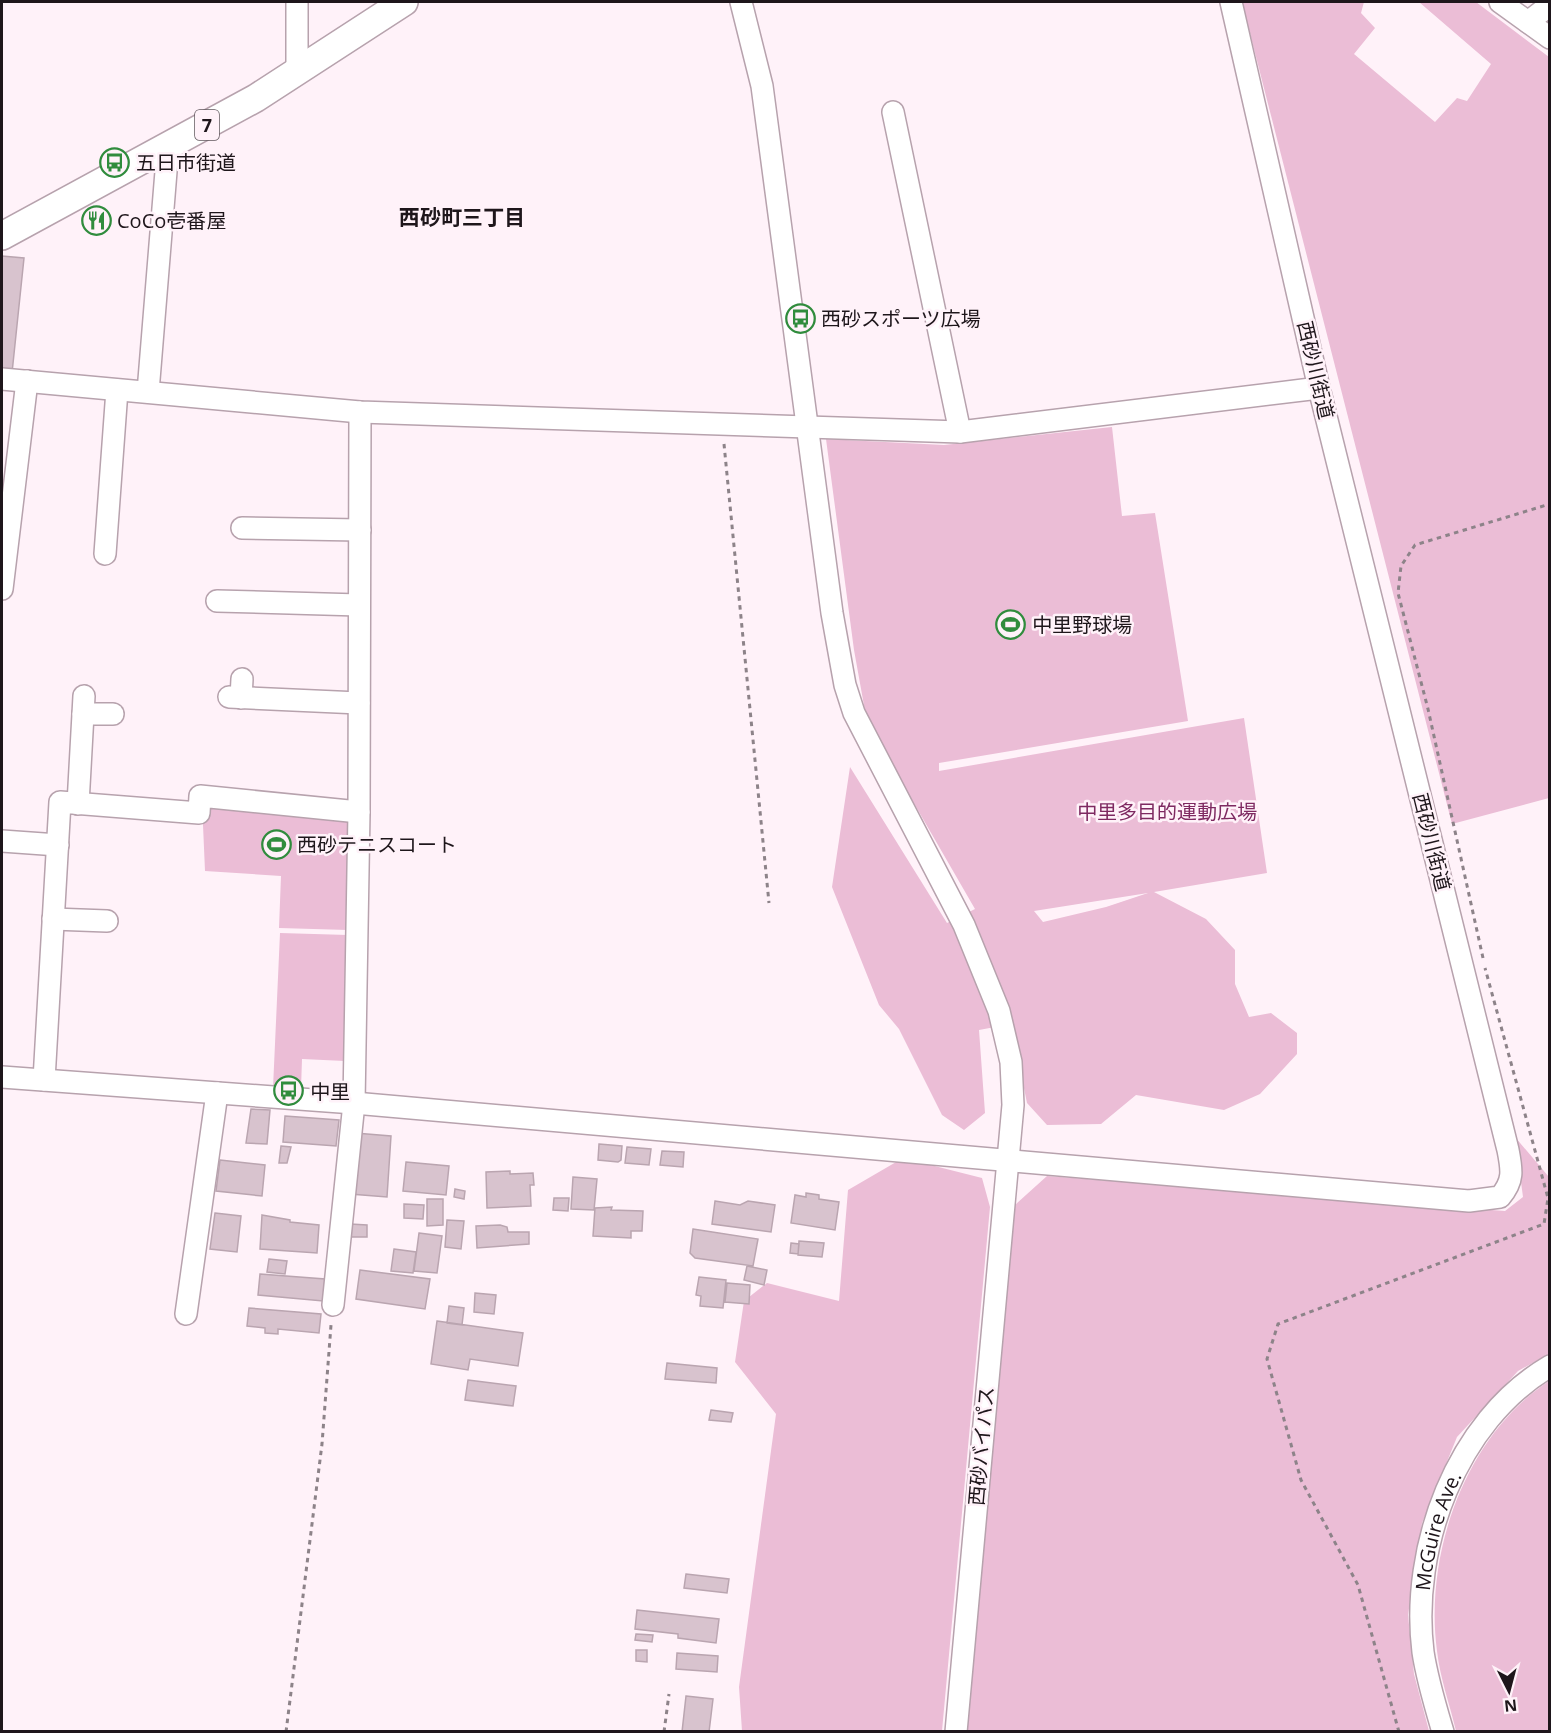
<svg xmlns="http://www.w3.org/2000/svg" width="1551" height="1733" font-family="'Open Sans','Noto Sans JP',sans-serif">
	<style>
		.green { fill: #ebbdd6; fill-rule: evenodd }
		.building { fill: #d8c3ce; stroke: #baa5b0; stroke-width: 1.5 }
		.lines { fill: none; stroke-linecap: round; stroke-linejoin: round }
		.minor-casing { stroke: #b7a2ad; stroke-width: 24 }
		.major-casing { stroke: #b7a2ad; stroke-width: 30 }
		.path { stroke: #8d8389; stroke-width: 3; stroke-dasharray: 4.5 4.5; stroke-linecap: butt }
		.minor { stroke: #fff; stroke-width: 21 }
		.major { stroke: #fff; stroke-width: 27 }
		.labels { text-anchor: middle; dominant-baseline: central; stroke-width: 5; stroke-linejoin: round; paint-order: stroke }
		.shield { fill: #fff2f9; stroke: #62585e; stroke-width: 1.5 }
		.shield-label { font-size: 18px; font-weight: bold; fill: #1e161b }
		.poi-label { font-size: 20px; fill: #1e161b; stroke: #fff2f9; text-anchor: start }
		.street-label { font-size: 20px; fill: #1e161b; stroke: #fff2f9 }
		.park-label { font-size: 20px; fill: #7e2961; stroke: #fff2f9 }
		.neighbourhood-label { font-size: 21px; font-weight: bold; fill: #1e161b; stroke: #fff2f9 }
	</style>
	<rect width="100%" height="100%" fill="#fff2f9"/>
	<!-- green -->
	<path class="green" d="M1242,2H1364L1361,13L1375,28L1354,54L1435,122L1457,98L1467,101L1491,64L1419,2H1476L1549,57V798L1452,824Z
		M1112,427L1122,516L1155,513L1188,721L939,763V771L1244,718L1267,873L1154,892L1206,919L1235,950V984L1249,1017L1271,1013L1297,1033V1054L1260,1094L1224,1110L1136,1095L1101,1124L1047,1125L1027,1103L1011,1024L979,1030L985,1113L964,1130L942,1115L899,1029L879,1005L832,887L850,767L947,923L975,909L867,722L854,650L826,439L944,445ZM1148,893L1106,907L1043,922L1034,911Z
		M202,802L349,818L348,930L279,928L281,876L205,871Z
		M280,933L348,935L345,1061L302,1059L301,1089L273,1088Z
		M1515,1137L1549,1177V1354L1518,1371L1457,1437L1422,1523L1408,1615L1414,1674L1429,1731L966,1732L1015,1205L1047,1176L1505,1211L1523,1197Z
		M903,1158L982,1178L990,1207L942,1731H742L739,1687L776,1414L735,1362L744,1301L767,1283L839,1301L848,1190Z
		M1549,1381V1731H1456C1450,1705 1440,1678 1437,1651C1424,1554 1465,1436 1549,1381Z"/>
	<!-- building -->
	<path class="building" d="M2,256L24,258L12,373L2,372Z
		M251,1109L270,1110L267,1144L246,1143Z
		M285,1116L339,1120L336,1146L283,1142Z
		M355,1133L391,1136L387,1197L350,1194Z
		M599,1144L622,1146L621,1160L618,1162L598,1160Z
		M281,1146L291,1147L287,1163H279Z
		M627,1147L651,1149L649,1165L625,1163Z
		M662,1151L684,1152L683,1167L660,1165Z
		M220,1160L265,1165L262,1196L216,1191Z
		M406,1162L449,1166L446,1195L403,1191Z
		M510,1171V1174L533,1173L534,1185H530L531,1206L487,1208L486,1172Z
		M573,1177L597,1179L594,1210L571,1209Z
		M455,1189L465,1191L464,1199L454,1197Z
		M806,1193L819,1195V1199L839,1202L835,1230L791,1223L795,1195L806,1197Z
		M554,1198H569L568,1211L553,1210Z
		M427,1199H443V1225L427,1226Z
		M715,1201L740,1205L748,1201L775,1205L771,1232L712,1224Z
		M404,1204L424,1205L423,1219L404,1218Z
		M612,1207L611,1210L643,1211L642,1231H631V1238L593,1236L595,1208Z
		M215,1213L241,1216L237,1252L210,1249Z
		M262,1215L290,1220V1222L319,1225L317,1253L260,1249Z
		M447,1220L464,1221L461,1249L445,1247Z
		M350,1224L367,1225V1237H349Z
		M500,1225L507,1227L508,1232H529V1244L477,1248L476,1226Z
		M693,1229L758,1239L753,1266L695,1258L690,1253Z
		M419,1233L442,1236L437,1273L414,1271Z
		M799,1241L824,1243L822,1257L798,1255Z
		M791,1243L799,1244L798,1254L790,1253Z
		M394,1249L416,1252L413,1273L391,1271Z
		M269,1259L287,1261L285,1274L267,1272Z
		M747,1266L767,1270L764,1285L744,1280Z
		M360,1270L430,1279L425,1309L356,1299Z
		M260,1274L325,1279L323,1301L258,1295Z
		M699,1277L726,1280L723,1308L700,1306L701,1296L696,1295Z
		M727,1283L750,1285L749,1304L725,1302Z
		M475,1293L496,1295L494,1314L474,1312Z
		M449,1306L464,1308L462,1325L447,1323Z
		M249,1308L321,1314L319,1333L278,1329V1334L265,1333V1328L247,1326Z
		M437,1321L523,1333L518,1366L470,1359L468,1370L431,1364Z
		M667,1363L717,1368L716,1383L665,1379Z
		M468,1380L516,1386L513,1406L465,1400Z
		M711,1410L733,1413L731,1422L709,1420Z
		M686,1574L729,1579L727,1593L684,1588Z
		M637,1610L719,1619L716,1643L678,1638V1634L635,1629Z
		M636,1634L653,1635L652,1642L635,1640Z
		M636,1650H647V1662L636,1661Z
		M677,1653L718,1656L717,1672L676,1669Z
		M686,1696L713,1699L709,1732H682Z"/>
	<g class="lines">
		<defs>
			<g id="minor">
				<path d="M741,2L762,86L832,613L845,685L854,713L964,925L999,1011L1011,1062L1013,1105L956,1732"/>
				<path d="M1500,2L1550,38"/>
				<path d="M1528,22L1550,5"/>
				<path d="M297,73V2"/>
				<path d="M893,112L960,432"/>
				<path d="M2,379L360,412L960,432L1319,388"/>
				<path d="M148,392L168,147"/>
				<path d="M242,528L360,530"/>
				<path d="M105,554L117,390"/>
				<path d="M2,589L27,381"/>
				<path d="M217,601L359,605"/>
				<path d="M229,697L359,703"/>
				<path d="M241,698L242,679"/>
				<path d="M83,714H113"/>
				<path d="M78,804L84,696"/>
				<path d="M2,841L58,845"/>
				<path d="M53,919L107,921"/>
				<path d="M2,1077L354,1103L1469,1201L1500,1197C1514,1181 1512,1170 1508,1150L1319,388L1231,2"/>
				<path d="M44,1080L60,802L199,813L200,796L359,812"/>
				<path d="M333,1305L354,1103L359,812L360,412"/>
				<path d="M186,1314L217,1093"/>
				<path id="s1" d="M1443,1732C1435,1705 1427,1679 1423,1652C1410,1548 1456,1421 1550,1366"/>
			</g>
			<path id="major" d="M2,236L256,98L404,2"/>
		</defs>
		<!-- minor casing -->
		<use href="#minor" class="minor-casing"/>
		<!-- major casing -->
		<use href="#major" class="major-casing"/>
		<!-- path -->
		<path class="path" d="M724,444L769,903
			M1483,958L1428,709L1398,593L1401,566L1415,545L1550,504
			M286,1732L322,1444L331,1325
			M664,1732L669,1694
			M1399,1732L1358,1585L1301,1480L1267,1359L1278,1324L1544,1224L1548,1198L1485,968"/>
		<!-- minor -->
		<use href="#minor" class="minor"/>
		<!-- major -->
		<use href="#major" class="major"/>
	</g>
	<!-- icons -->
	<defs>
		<symbol id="bus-ring" viewBox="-11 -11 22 22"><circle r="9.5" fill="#fff2f9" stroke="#308c3d" stroke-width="1.5"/><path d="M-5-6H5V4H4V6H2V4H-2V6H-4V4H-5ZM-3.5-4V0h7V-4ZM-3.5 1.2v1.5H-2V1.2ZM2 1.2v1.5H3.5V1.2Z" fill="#308c3d"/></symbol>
		<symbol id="restaurant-ring" viewBox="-11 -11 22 22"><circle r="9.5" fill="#fff2f9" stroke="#308c3d" stroke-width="1.5"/><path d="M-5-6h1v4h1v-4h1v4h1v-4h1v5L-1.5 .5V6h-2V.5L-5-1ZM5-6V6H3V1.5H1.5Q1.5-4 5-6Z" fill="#308c3d"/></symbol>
		<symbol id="stadium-ring" viewBox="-11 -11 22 22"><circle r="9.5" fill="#fff2f9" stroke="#308c3d" stroke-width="1.5"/><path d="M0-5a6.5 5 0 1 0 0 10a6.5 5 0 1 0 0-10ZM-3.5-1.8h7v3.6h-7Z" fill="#308c3d"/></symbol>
	</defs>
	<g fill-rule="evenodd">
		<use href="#bus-ring" x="98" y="146" width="33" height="33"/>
		<use href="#restaurant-ring" x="80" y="204" width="33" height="33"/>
		<use href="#bus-ring" x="784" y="302" width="33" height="33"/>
		<use href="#stadium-ring" x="994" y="608" width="33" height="33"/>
		<use href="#stadium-ring" x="260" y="828" width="33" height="33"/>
		<use href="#bus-ring" x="272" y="1074" width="33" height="33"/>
	</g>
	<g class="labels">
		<!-- shield labels -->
		<rect class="shield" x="195" y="110" width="24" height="30" rx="4.5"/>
		<g class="shield-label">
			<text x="207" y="125">7</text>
		</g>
		<!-- poi labels -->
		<g class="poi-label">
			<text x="136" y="162">五日市街道</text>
			<text x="117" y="220">CoCo壱番屋</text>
			<text x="821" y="318">西砂スポーツ広場</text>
			<text x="1032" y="624">中里野球場</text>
			<text x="297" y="844">西砂テニスコート</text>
			<text x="310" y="1091">中里</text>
		</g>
		<!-- street labels -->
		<g class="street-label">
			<text transform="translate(1316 370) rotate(77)">西砂川街道</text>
			<text transform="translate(1432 842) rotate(76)">西砂川街道</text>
			<text transform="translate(981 1446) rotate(-85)">西砂バイパス</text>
			<text stroke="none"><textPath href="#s1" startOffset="206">McGuire Ave.</textPath></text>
		</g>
		<!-- park labels -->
		<g class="park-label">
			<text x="1167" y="811">中里多目的運動広場</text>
		</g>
		<!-- neighbourhood labels -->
		<g class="neighbourhood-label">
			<text x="462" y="217">西砂町三丁目</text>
		</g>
	</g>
	<!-- border -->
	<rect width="1551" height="1733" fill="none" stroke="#1e161b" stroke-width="6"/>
	<!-- north arrow -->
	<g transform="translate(1509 1691) rotate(174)" stroke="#fff2f9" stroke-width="4.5" paint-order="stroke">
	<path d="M0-4.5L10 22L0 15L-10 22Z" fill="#1e161b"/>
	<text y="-9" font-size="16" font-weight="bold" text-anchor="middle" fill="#1e161b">N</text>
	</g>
</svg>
